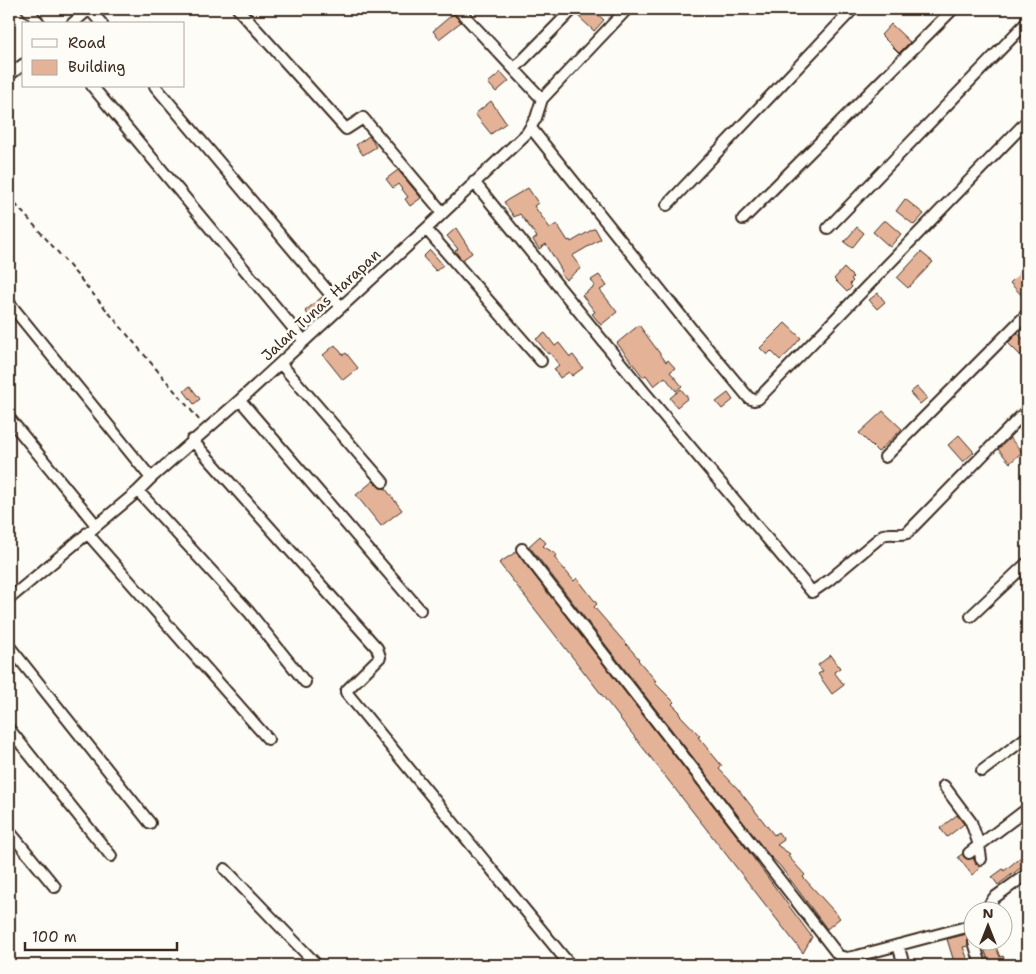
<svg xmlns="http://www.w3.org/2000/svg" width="1036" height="974" font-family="'Shantell Sans',sans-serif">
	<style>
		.building { fill: #e4b297; stroke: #3b2a1e }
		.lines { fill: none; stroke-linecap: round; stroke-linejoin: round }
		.minor-casing { stroke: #3b2a1e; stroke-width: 14 }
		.path { stroke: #3b2a1e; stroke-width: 2; stroke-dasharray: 5 4; stroke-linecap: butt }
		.minor { stroke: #fdfcf7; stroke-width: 10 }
		.labels { text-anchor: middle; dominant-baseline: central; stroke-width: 5; stroke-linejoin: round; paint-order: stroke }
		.street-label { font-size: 15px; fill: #3b2a1e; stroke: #fdfcf7 }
	</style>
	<rect width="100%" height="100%" fill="#fdfcf7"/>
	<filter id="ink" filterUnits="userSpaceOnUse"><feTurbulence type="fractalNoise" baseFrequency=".02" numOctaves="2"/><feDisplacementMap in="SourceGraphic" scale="10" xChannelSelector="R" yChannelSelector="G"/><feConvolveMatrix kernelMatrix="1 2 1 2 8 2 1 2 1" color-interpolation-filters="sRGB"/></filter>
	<g filter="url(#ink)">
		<!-- building -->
		<path class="building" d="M581,9H592L604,20L594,31L577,15Z
			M453,14L461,22L439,39L433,31Z
			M891,24L910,42L899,53L881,35Z
			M501,72L509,81L496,92L488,83Z
			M491,101L506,123L491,134L475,114Z
			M369,136L376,147L363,155L356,145Z
			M398,170L421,198L410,206L405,199L408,197L398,184L393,188L386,179Z
			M528,188L538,203L534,206L550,228L557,224L568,241L570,240L571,242L595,228L601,239L572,256L581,268L566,280L560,273L562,271L546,244L539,249L533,240L537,237L520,214L514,217L504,202Z
			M905,199L924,214L914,225L896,211Z
			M883,221H886L901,234L890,247L873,232Z
			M857,227L864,233L852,248L844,242Z
			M456,228L472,253L462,260L455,251L458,249L447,236Z
			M430,250L443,265L436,271L423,257Z
			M921,252L933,262L908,288L897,278Z
			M1027,266V301L1010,283Z
			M844,268L853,277L851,279L853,281L850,284L852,287L847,292L834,279Z
			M599,275L607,286L600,290L617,312L601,325L592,314L595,312L582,295L595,286L591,280Z
			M878,293L885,302L877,309L869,300Z
			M322,297L330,306L313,320L305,311Z
			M785,323L801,338L788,353L780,360L771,351L767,355L760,348Z
			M639,325L666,362L668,360L675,368L670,372L682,386L676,391L665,377L654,386L646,375L643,377L617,343Z
			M545,333L555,346L559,343L570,357L573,355L583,368L572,376L569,372L560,378L554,369L559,365L550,353L548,354L536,339Z
			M1018,333L1027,343V362L1008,343Z
			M335,345L343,355L346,353L358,368L343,380L323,355Z
			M190,386L200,399L194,404L184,391Z
			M917,387L927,398L920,404L910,393Z
			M681,389L688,398L677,407L670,398Z
			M728,393L733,400L722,409L716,402Z
			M883,411L902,429L878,452L859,433Z
			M959,435L974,452L963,462L948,445Z
			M1010,438L1022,452L1010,463L998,449Z
			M373,481L380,488H385L402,510L381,526L356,495Z
			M540,536L546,543L543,546L557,555L554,557L574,581L577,578L597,604L594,607L639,659L638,660L656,681L654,682L674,702L672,704L680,712L679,714L700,736L698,737L722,766L719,769L738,789L774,835L778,832L784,840L777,845L790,854L788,856L805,875L803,877L840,918L827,929L780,866L768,854L529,546Z
			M516,552L737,836L812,937L803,953L499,563Z
			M831,655L840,668L834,672L844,685L832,694L818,674L823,671L818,665Z
			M957,815L964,824L947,837L940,828Z
			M1027,852V863L998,885L992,877L1003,869L1004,871Z
			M962,854L967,859L973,858L976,864L981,867L972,875L958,857Z
			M967,934L968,946L963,947L969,963L963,965H955L947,939Z
			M986,942H994L1000,957L1003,956L1007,965H990L982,943Z"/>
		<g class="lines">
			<defs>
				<path id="minor" d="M27,9L40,24
					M89,9L102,24
					M238,9L346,129L363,118L443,213
					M458,9L542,99
					M72,24L89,9
					M514,69L573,9
					M9,75L24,64
					M92,86L304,341
					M155,86L341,307
					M531,128L690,327L749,398L754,400L758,399L1027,121
					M474,182L645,393L812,592L828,581L883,535C891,532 899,536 907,533L1027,410
					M667,205L853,9
					M743,219L953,9
					M828,228L1027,22
					M426,229L541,361
					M9,303L151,478
					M280,363L383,482
					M240,400L420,610
					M9,418L96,525
					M192,440L377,648L380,657L347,690L346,692L570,965
					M885,457L1027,314
					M138,491L249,612L305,682
					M87,533L268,739
					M522,549L839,956L847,958L857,956L974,925
					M9,599L138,491L151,478L240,400L426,229L527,133L536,118L542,99L627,9
					M971,616L1027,563
					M9,646L150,823
					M9,729L111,856
					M982,771L1027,737
					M944,786L971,822L979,845L981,859
					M9,831L55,887
					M969,853L1027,809
					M225,869L317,965
					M989,912V905L994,898L1027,874
					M974,942L981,965
					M898,945L904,965"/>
			</defs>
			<!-- minor casing -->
			<use href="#minor" class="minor-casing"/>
			<!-- path -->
			<path class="path" d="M9,197L56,250L200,421"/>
			<!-- minor -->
			<use href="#minor" class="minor"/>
		</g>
	</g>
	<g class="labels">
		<!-- street labels -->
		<g class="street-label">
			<text transform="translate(321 305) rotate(-43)">Jalan Tunas Harapan</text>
		</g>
	</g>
	<!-- margin -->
	<rect width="1036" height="974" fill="none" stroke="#fdfcf7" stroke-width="30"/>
	<rect x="15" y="15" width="1006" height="944" fill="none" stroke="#3b2a1e" stroke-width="2" filter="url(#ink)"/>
	<!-- legend -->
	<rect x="22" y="22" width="162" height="65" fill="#fdfcf7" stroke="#afa8a0"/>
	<rect x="32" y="39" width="25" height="8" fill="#fdfcf7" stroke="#afa8a0"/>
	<text x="68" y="48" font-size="15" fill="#3b2a1e">Road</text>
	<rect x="32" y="60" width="25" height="15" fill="#e4b297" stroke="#afa8a0"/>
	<text x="68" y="72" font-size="15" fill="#3b2a1e">Building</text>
	<!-- north arrow -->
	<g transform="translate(988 926)"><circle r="24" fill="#fdfcf7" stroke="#afa8a0"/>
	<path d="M0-4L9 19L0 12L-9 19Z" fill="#3b2a1e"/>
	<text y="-8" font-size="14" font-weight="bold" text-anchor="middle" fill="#3b2a1e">N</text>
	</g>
	<!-- scale -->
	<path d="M25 942v8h152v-8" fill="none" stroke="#3b2a1e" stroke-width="2.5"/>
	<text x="32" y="942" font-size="15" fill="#3b2a1e" stroke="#fdfcf7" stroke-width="4" paint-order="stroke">100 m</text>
</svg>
